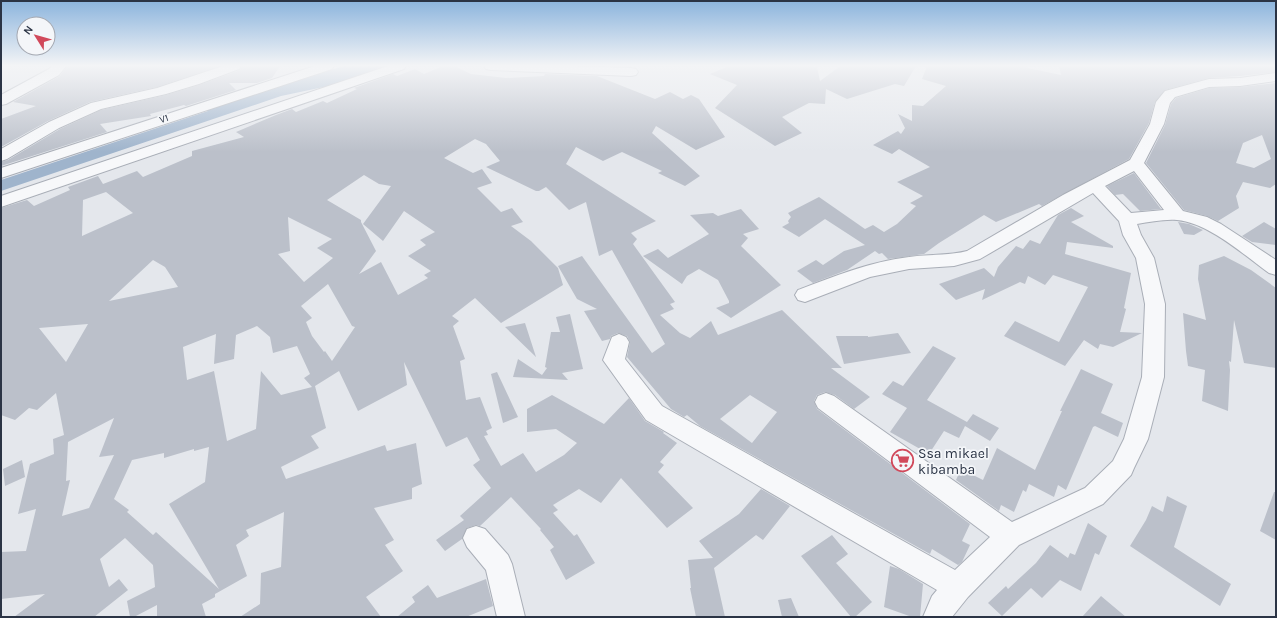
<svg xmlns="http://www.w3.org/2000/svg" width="1277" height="618" font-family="Karla,sans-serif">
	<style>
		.water { fill: #9fb4cc }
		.building { fill: #bbc0ca; fill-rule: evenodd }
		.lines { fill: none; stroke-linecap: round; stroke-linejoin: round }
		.minor-casing { stroke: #a9aeb7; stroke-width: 2 }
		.minor { fill: #f7f8fa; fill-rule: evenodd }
		.labels { text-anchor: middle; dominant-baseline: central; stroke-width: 3.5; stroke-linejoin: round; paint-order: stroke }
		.far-street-label { font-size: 10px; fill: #2b3445; stroke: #f4f6f9 }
		.near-poi-label { font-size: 14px; fill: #2b3445; stroke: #f4f6f9; text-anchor: start }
	</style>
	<rect width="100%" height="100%" fill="#e4e7ec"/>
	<!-- water -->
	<path class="water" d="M344,66H390L338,84L281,96L1,191V180L208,111L207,109L287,83Z"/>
	<!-- building -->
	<path class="building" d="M67,66H220L157,87L90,102L48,121L1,147V119L36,106L13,102L60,76Z
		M242,66H280L272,78L257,83H229L236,90L186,106L184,105L150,114L151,116L100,124L107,132L1,166V162L8,160L60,129L101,110L166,95L199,85L240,70Z
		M443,66H454L471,74L506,78L544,76L545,74L597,76L655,99L670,92L683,99L691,95L699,99L725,137L696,150L656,126L652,133L700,176L685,186L658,173L662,171L622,152L603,161L576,147L566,164L656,221L631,233L637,239L633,244L675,302L670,304L674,309L660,315L680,333L690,338L711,321L718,335L782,310L842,368H831L870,397L854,409L835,395L825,392L817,395L814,401L817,409L970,524L962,541L970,545L962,562L958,565L932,549L930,554L700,426L687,415L684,417L671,409L627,357L630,342L627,336L618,333L611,336L610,339L602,341L584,311L597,309L577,299L558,266L582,256L652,353L665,344L612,250L599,256L586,202L569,210L546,187L539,191H536L486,167L500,161L486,144L475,139L444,158L473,173L482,169L492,183L477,188L501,212L512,208L523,222L511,226L531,241L558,268L563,285L501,323L475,298L452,316L459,321L453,326L465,359L460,361L466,400L480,397L492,428L486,431L488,435L484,436L501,466L523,453L536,472L564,455L577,443L556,429L527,432V409L552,395L604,424L629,398L645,421L664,432L663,433L677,443L660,462L664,465L658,472L693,508L667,528L621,478L601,503L579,489L553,505L558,510L553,513L574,536L577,534L595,563L566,580L550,550L554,547L540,530L541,529L511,497L480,526L476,525L467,528L462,539L445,551L436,540L464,520L460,516L491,488L473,465L480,460L467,437L446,447L404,362L407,385L358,411L339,371L315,386L326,428L311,436L319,448L281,467L286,479L385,445L387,451L416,443L422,484L412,488V499L374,508L394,540L385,545L403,571L366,597L381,617H240L260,604L261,573L281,567L284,512L246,530L249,536L236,545L247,576L215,594V597L202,604L206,617H157V605L134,617H130L127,601L155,587L153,565L125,538L100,559L109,587L119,579L128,590L94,617H14L45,594L1,599V552L26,551L36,509L18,514L30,464L54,454L53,439L64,435L56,393L37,410L29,408L15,420L1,415V208L27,200L34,206L70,190L68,187L98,176L103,184L137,171L143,177L192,156V151L244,137L236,132L276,115L292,109L296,112L323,101L327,103L357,89L354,88L393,74L397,76L415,69L424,74ZM364,175L379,184L391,186L363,224L383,241L404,211L435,232L420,240L426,245L408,256L431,271L424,275L428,278L398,295L381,262L359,274L376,251L361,222V220L327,200ZM106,192L133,213L82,236L83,200ZM288,217L332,239L317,248L333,258L304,282L278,254L290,251ZM153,260L165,267L178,287L109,301ZM328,284L352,326L355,327L332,361L325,351L324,352L312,336L306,322L312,318L301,306ZM88,324L66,362L39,328ZM257,326L270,337L273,353L297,346L310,374L304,378L312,387L281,395L261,371L256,429L227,441L214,371L187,380L183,347L216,334L214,364L234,359L236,335ZM750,395L777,412L752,443L720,419ZM114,418L99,457L114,455L89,508L62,516L70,480L66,481L68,442ZM209,447L205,482L169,504L219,589L156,532L153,535L127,512L129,510L114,499L132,460L164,453V458L194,449V451Z
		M729,66L817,67L820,81L839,67L916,66L904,86L895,84L847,99L826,89L825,104L809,103L782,117L802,133L775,146L715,108L737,85L710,74Z
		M927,66H1018L1061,75L1059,66H1276V72L1240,76L1209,78L1165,90L1155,102L1149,123L1129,159L1042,206L1039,204L996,222L984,215L939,243L924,254L888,259L882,253L879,254L875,251L847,270L813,283L797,271L816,260L823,265L844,251L865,245L825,219L799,237L782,227L789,223L788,221L791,217L788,213L819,197L865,229L873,225L884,232L897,224L916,206L910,203L923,196L897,182L930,167L899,149L892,154L873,145L898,131L901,134L905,128L898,114L912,121V105L923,106L946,86L922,79Z
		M1276,83V184L1270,188L1243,182L1236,196L1239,208L1218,221L1207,216L1184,210L1146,163L1165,125L1171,104L1176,98L1209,88L1240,87ZM1262,135L1271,159L1254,168L1236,163L1243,143Z
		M1134,173L1161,209L1140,211L1123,194L1115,195L1107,186Z
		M1071,208L1084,216L1071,222L1113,246V248L1067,242L1065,254L1131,273L1124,308L1126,309L1120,332L1142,333L1113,347L1100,344L1098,349L1084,340L1065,366L1004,336L1015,321L1059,342L1088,287L1053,275L1045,285L1028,276L1025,284L1020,282L982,300L985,289L956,300L939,284L984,268L994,277L998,267L1016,246L1023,249L1030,240L1040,244L1058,215Z
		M741,209L759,229L743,234L748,238L741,246L781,285L731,318L716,308L729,303V301L718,280L699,269L687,276L682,284L643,256L658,249L668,258L709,234L690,215L713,213L718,216Z
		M1178,222L1189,224L1203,230L1194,235L1184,234Z
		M1264,222L1276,229V245L1252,242L1242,236Z
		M1224,256L1251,270L1276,288V368L1244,363L1234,320L1231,362L1229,361L1230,370L1228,411L1202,401L1205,370L1188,366L1186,351L1183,313L1206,320L1198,279L1199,265Z
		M570,314L583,369L562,373L568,380L513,377L518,359L542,375L547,368L545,367L551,332H560L556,317Z
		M525,323L536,357L505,327Z
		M898,333L911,353L844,364L836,336H868V337Z
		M933,346L956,358L927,400L967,422L973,414L999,428L990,441L965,426L959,438L944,431L929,454L890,432L907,408L882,394L893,381L903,386Z
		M1081,369L1113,384L1101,413L1123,423L1118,437L1095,426L1093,427L1066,490L1058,485L1054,497L1029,484L1026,492L1023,490L1014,512L1001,505L999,511L956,480L961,469L983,480L997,448L1035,470L1062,411H1060Z
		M497,372L518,417L503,423L491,374Z
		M22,460L25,477L5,486L3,469Z
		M761,489L790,506L763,540L756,535L714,568L725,617H696L690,588H691L688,560L713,558L699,541L739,514Z
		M1274,492H1276V540L1260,531Z
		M1167,496L1187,506L1174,547L1231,584L1220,606L1130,546L1146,520L1152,506L1163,512Z
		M1088,523L1107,536L1099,555L1095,553L1081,591L1060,580L1042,598L1031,588L1002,616L988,603L1006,586L1008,589L1036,563L1050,545L1068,558L1070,553L1075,555Z
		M832,535L848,554L836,563L872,602L855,617H851L801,556Z
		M890,566L899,569L923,584L920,617H912L884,607Z
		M486,579L493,606L466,617H397L415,602L412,597L428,585L437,598Z
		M1101,596L1126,617H1082Z
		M791,598L799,617H782L778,600Z"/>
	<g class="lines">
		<defs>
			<path id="minor" d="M52,66H66L59,75L6,104L1,105V95L49,69Z
				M223,66H241L239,69L199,84L166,94L101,109L59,128L7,159L1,161V149L49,122L91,103L157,88Z
				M315,66H334L332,69L1,178V168Z
				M388,66H406L404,69L1,207V196Z
				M484,66H572L631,68L636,69L638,72L636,75L631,76L491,70L486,69Z
				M1276,73V81L1240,86L1209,87L1175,97L1170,103L1164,124L1144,163L1183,211L1207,217L1221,224L1276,260V275L1269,273C1244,255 1209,223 1177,220C1164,219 1150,222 1137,224L1141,235L1154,258L1165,304L1164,377L1148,439L1134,468L1131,475L1103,504L1019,545L968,597L952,617H923L932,596L937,590L646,420L603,360L612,337L619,334L626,337L629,342L625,359L662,406L955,570L990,537L818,408L815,402L818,396L826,393L834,396L1012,522L1085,488L1113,461L1124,439L1142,377L1145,304L1136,258L1123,235L1119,221L1093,193L980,259L954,266L909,269L870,277L805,302L798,300L795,295L798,290C835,276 869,262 909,257C928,254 948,256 967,251L1063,195L1130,160L1150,124L1156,102L1165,91L1209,79L1240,78ZM1134,171L1164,210L1131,213L1105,186Z
				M476,526L485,529L508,555L512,564L525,617H497L486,570L467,547L463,538L467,529Z"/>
		</defs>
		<!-- minor casing -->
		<use href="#minor" class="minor-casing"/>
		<!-- minor -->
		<use href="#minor" class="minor"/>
	</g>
	<!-- sky -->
	<linearGradient id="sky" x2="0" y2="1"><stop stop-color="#8bb4dd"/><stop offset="0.43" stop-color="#f3f4f6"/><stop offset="1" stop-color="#f3f4f6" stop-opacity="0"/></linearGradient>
	<rect width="1277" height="152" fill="url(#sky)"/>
	<!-- icons -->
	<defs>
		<symbol id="supermarket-ring" viewBox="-11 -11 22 22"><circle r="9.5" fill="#f4f6f9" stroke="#d1495b" stroke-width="1.5"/><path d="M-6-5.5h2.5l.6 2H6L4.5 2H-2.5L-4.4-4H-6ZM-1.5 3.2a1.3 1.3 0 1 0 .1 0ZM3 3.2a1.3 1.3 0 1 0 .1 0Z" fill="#d1495b"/></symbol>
	</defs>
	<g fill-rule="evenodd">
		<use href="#supermarket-ring" x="890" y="448" width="25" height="25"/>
	</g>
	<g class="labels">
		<!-- far-street labels -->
		<g class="far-street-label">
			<text transform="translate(164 119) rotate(-18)">V1</text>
		</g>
		<!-- near-poi labels -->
		<g class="near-poi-label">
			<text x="918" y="453">Ssa mikael<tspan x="918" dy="16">kibamba</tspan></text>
		</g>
	</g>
	<!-- border -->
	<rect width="1277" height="618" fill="none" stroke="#2b3445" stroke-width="4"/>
	<!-- north arrow -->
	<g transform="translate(36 36) rotate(307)"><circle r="19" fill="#f4f6f9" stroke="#a4a8b1"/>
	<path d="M0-3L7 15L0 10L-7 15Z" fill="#d1495b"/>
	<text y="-6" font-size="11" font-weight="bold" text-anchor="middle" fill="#2b3445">N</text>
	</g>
</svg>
